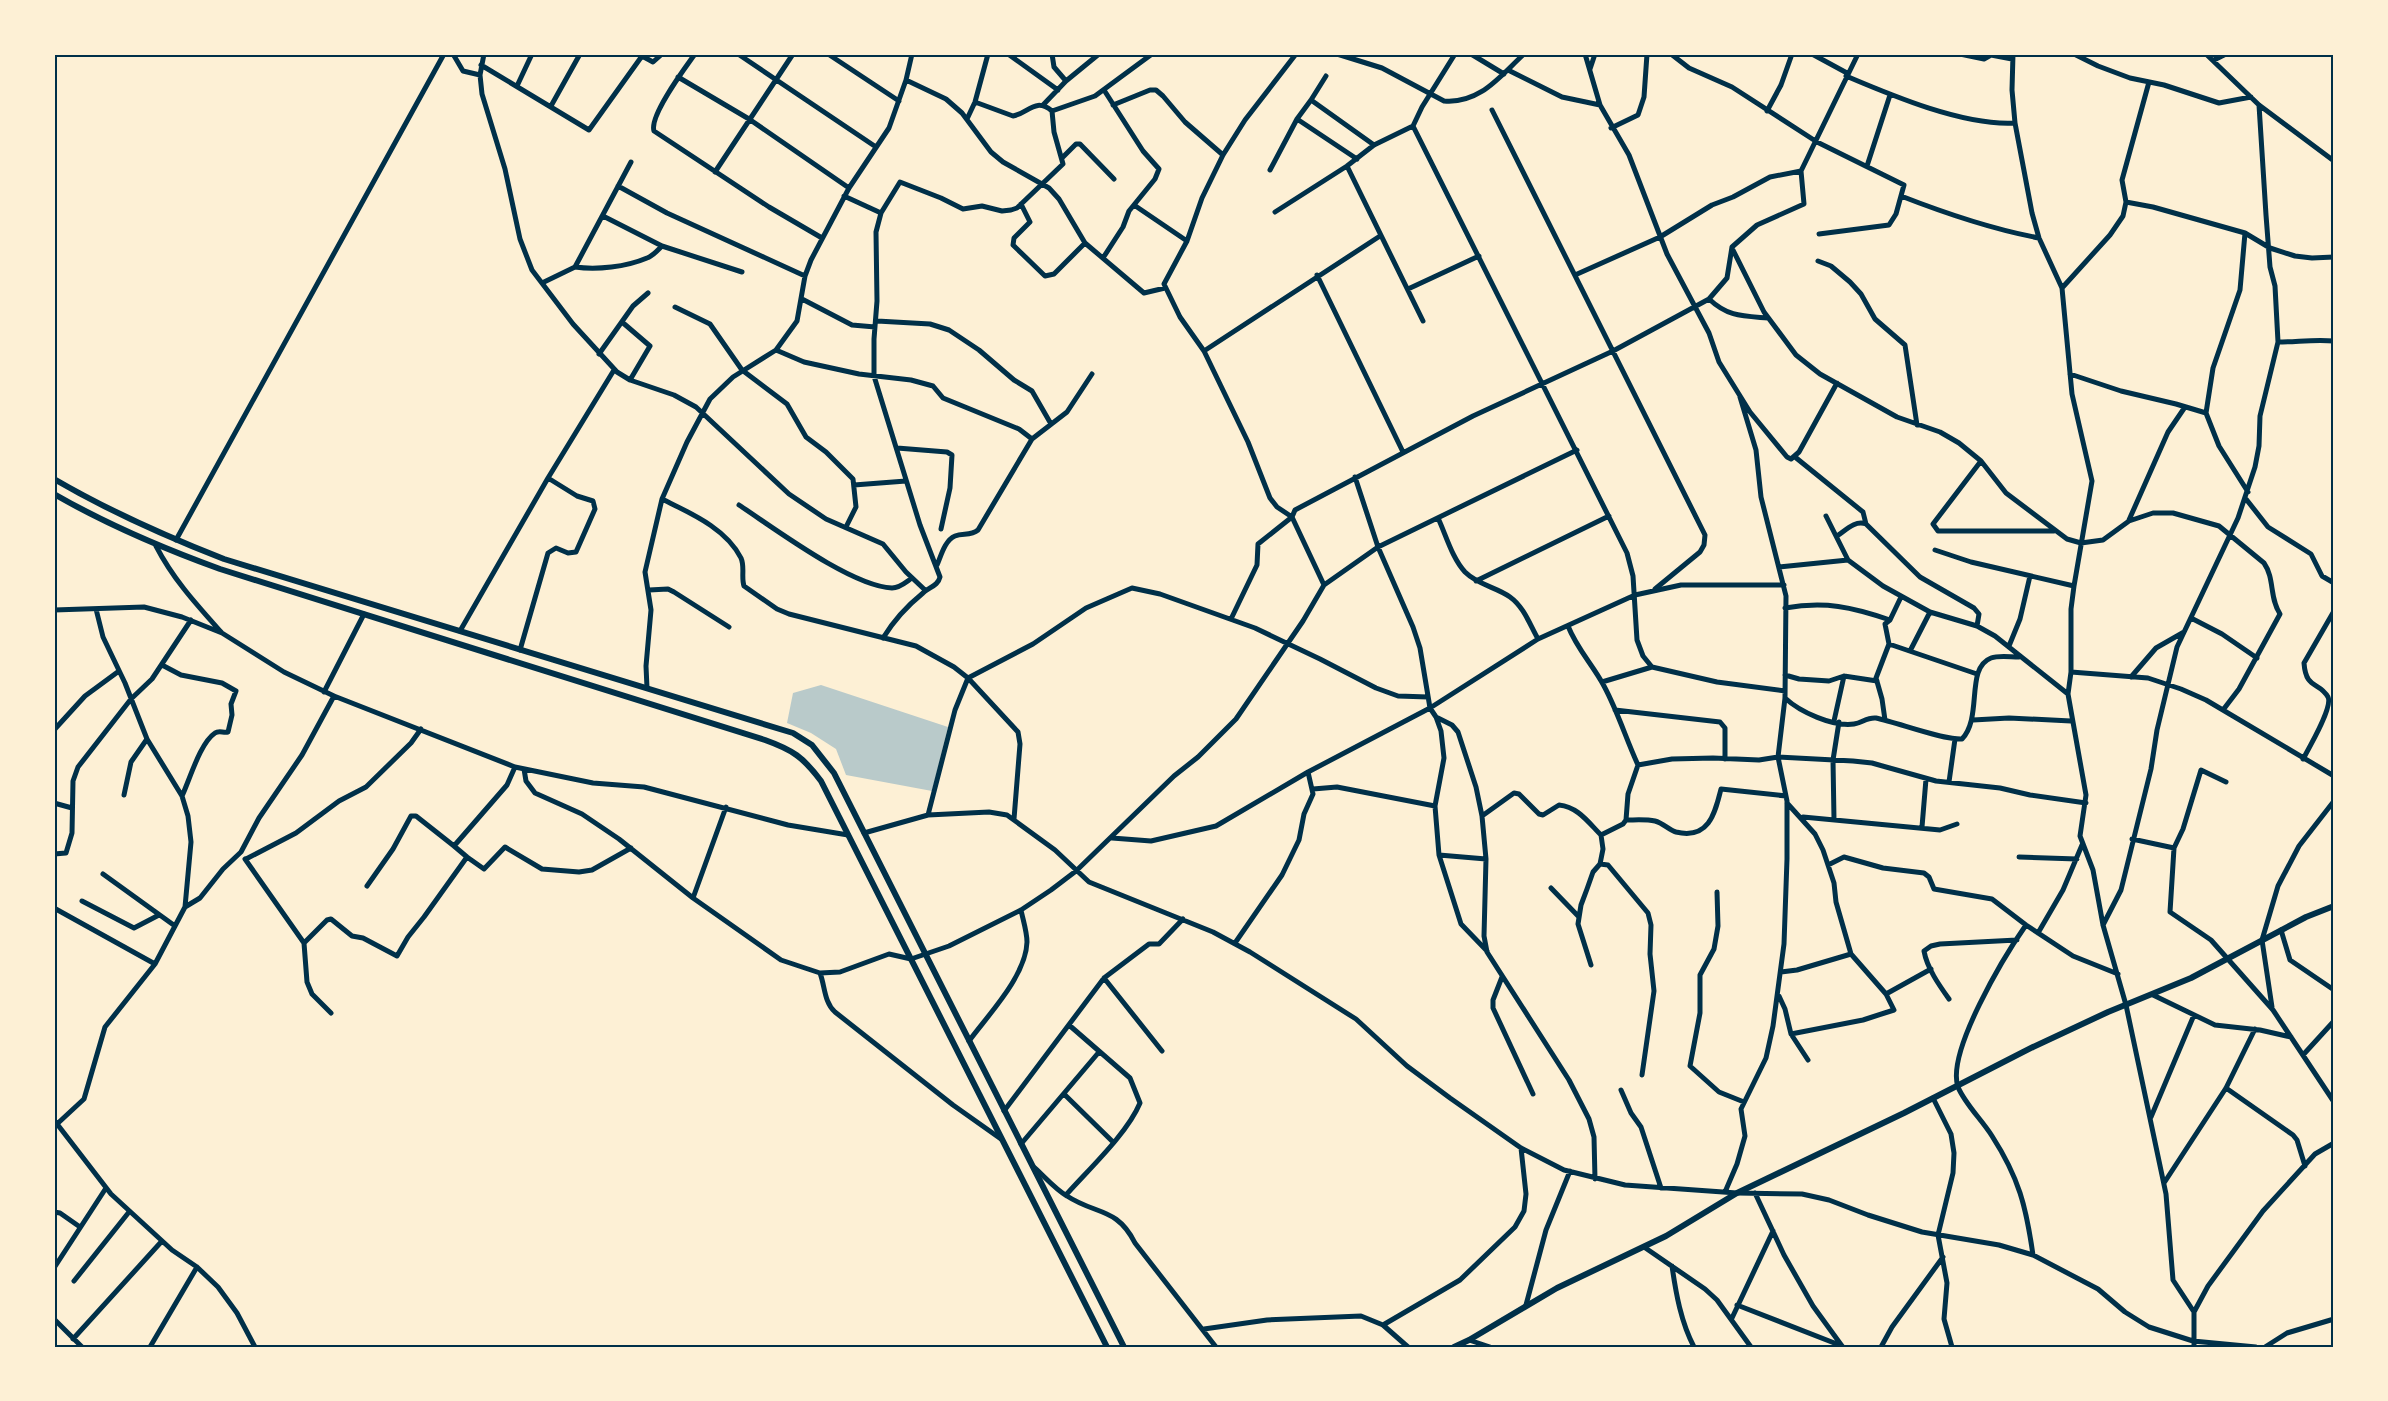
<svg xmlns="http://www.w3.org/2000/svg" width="2388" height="1401" font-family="Georgia,serif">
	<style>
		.green { fill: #b9caca }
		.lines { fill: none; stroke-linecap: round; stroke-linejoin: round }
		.minor { stroke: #003049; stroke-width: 5 }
		.tertiary { stroke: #003049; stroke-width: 6 }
		.neatline { fill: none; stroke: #003049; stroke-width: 2 }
	</style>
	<rect width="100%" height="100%" fill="#fdf0d5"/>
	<!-- green -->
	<path class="green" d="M821,685L948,727L932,791L846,775L836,749L811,733L787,723L793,693Z"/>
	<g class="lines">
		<!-- minor -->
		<path class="minor" d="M453,54L463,71L480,75
			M484,54L480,75L482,94L505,169L520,239L532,270L573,324L617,372L630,380L674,395L696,407L789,494L826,519L883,544L906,572L925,590
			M695,54C685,68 649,116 654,131L769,207L822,238
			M738,54L876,147
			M828,54L899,101
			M1008,54L1058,90
			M1052,54L1054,67L1066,81
			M1296,54L1245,120L1223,155L1202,198L1187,241L1164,284L1180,317L1204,351L1248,442L1270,498L1277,507L1292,517L1324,585
			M1337,54L1382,68L1444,101C1480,104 1500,76 1524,54
			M1471,54L1504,74
			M1585,54L1600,105L1629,155L1667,254L1709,333L1719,362L1750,412L1787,457L1791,459L1799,452L1837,383
			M1671,54L1689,68L1732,87L1817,142L1904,185L1896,214L1889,225L1819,234
			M1812,54L1847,73
			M1960,54L1984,59L1991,55L2012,59
			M2013,54L2012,90L2015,123L2032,213L2039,238L2062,288L2072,394L2092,481L2074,586L2071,609V672L2068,694
			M2074,54L2098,66L2130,78L2164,85L2219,103L2251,97
			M2206,54L2259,105L2334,161
			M642,56L653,62L662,54
			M2214,60L2226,54
			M481,65L589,130L642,56L639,54
			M1590,69L1595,54
			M1508,70L1562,97L1600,105
			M1326,76L1311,100L1374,145
			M1846,76C1893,96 1964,126 2015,123
			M678,77L749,119L849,188
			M906,80L946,99L962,113L991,152L1003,162L1049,188L1059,199L1085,243L1144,293L1165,288
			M517,86L532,54
			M975,102L1013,116C1029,113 1035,97 1052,111
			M1043,105L1066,81L1099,54
			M1113,105L1150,90H1156L1163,96L1185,122L1223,155
			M551,106L580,54
			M1492,110L1705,535L1704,545L1700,552L1655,589
			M1767,111L1781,85L1792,54
			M967,119L975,102L988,54
			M1297,119L1357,159
			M1413,126L1627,553L1633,576L1637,640L1643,656L1652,667L1717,682L1785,691
			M1611,128L1638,115L1644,97L1647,54
			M1062,158L1076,144H1080L1114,179
			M1347,166L1423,321
			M1867,166L1890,95
			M1270,170L1297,119L1311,100
			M715,172L793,54
			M618,186L667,213L805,276
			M844,196L881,213
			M1901,196C1947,214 1991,229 2039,238
			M2126,202L2153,207L2245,233L2270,248L2295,256L2312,258L2334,257
			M1021,204L1030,222L1014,238L1013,245L1045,276L1054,274L1085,243
			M1134,205L1187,241
			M1275,212L1347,166L1374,145L1413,126L1422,107L1455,54
			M603,216L662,246L742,272
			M2245,233L2240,290L2213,368L2206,413L2219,446L2248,492
			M1732,248L1764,312L1796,355L1820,374L1897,417L1940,432L1959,443L1981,461L2006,493L2067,539L2081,543L2103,540L2129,521L2153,513H2173L2219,526L2264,563C2275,579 2269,597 2280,614L2239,689L2223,710
			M1103,258L1123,227L1129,211L1155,179L1159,169L1143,151L1104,90
			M1818,261L1831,266L1850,282L1861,294L1875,319L1905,345L1917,425
			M575,267C597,270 626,267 647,258C653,256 658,250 662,246
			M1317,275L1403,452
			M1575,275L1660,237L1712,205L1733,197L1770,177L1801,171
			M542,283L575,267L631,162
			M2062,288L2110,235L2123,216L2126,202L2122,180L2149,82
			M1408,289L1479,256
			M802,299L852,325L875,327
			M1709,299C1728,317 1743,316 1768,318
			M675,307L710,324L742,370L787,404L806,437L826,452L853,479L856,507L846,527
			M877,321L930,324L949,330L979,350L1014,380L1032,391L1051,424
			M622,322L650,346L630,380
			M2278,342C2297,342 2315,339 2334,341
			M776,350L804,362L859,374L911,380L933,386L943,398L1019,429L1032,439
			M1204,351L1380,236
			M599,354L633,306L648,293
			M2070,374L2121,391L2176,404L2206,413
			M897,448L947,452L952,455L950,488L941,529
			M1795,457L1863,512L1866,524
			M1981,461L1933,524L1938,531H2054
			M1355,477L1378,547L1413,627L1420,648L1430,708L1436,717L1441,731L1444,758L1435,806
			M854,485L906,481
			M662,499C690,513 726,528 741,558C745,567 741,577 744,586L777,609L789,614L916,646L954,667L968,678L1018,732L1020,744L1014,819
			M2246,499L2268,527L2311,554L2322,576L2334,583
			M739,505C774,528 851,586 892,588C900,588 906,582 912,578
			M1826,516L1848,560L1883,586L1930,612L1977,626L1995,636L2068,694L2086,795L2080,836L2093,870L2103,925L2126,1005L2166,1194L2173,1280L2194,1312V1347
			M1438,518C1446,535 1452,558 1465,572C1478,585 1496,587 1510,597C1524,607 1530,625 1538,639
			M2129,520L2168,432L2185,407
			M1837,536C1846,530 1855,520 1866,524L1920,577L1974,608L1979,614L1977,626
			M176,540L444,54
			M156,546C173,579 196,604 221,632
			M1935,550L1971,562L2074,586
			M937,565C941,556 945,540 955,536C963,533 971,536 978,530L1032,439L1067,412L1092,374
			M1779,567L1848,560
			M1476,581L1609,516
			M649,590L668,589L674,592L729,627
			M1785,608C1825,601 1852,607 1890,620
			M96,609L103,637L125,683L147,739L182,796L188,816L191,842L185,907
			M54,610L144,607L182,617L222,633L284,672L334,696L515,767L593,783L644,787L788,825L848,835
			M2191,618L2222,634L2257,658
			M1231,619L1257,565L1258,544L1292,517L1295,510L1473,416L1613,351L1709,299L1727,278L1732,247L1757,225L1804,204L1801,171L1858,54
			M1568,626C1577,649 1593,665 1604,686C1618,712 1626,739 1638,765L1628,794L1626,820L1623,824L1601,835L1603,849L1600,864L1593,872L1587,889L1581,905L1578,924L1591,965
			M460,631L548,478L614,370
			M883,638C894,620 907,606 923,593C929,587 938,586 940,577L920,525L874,376V339L877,301L876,232L881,213L900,182L941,198L963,209L982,206L1002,211L1011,210L1017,208L1063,164L1054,132L1052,111L1095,96L1152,54
			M1889,644L1977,674
			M2009,646L2020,619L2030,576
			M520,650L548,553L556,548L568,553L576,552L595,509L593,501L577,496L548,478
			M1910,651L1930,612
			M162,665L181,675L222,683L236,691L231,704L232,715L228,732C223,733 219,730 215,733C200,743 190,779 182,796
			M2071,672L2148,678L2181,689L2206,700L2334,776
			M1785,675L1799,679L1829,681L1844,676L1877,681
			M2131,677L2156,648L2184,632
			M1602,682L1652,667
			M647,688L646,666L651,610L645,572L662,499L687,442L710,399L733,377L776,350L797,321L805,276L811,260L849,188L889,128L906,80L912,54
			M324,692L364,614
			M1785,698C1800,712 1833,727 1854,724C1862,723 1867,717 1876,718C1899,723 1943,740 1962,739C1983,717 1965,668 1991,658C1999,655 2010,657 2019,657
			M1615,710L1720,722L1725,728V759
			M1436,717L1452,725L1458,732L1476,787L1482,816L1486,859L1484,936L1487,952L1569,1080L1589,1119L1594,1137L1595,1179
			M1885,720L1882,699L1876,678L1889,644L1885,624L1890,620L1901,597
			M1973,720L2009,718L2071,721
			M1834,721L1844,676
			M54,730L85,696L119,671
			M2303,759C2309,748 2333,707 2328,697C2319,681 2306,690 2304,663L2334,611
			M1638,765L1672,759L1713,758L1759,760L1778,757L1853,761L1872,763L1936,781L2000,788L2030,795L2086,803
			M524,769L526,781L535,793L582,814L619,839L693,898L781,960L820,973C825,986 824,1002 835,1012L953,1105L1001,1139
			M1949,782L1955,739
			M2226,782L2201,770L2183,829L2174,848L2170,912L2211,940L2273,1010L2334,1102
			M1313,789L1337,787L1435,806L1439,855L1461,924L1487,951
			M124,795L131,762L147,739
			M54,803L72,808
			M1787,803L1815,834L1823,850L1834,883L1836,902L1851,954L1886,994L1894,1010L1863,1020L1791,1034
			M928,815L955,710L968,678L1033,644L1086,608L1132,588L1160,594L1255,628L1320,659L1376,688L1398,696L1428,697
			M1482,816L1514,793L1519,794L1539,814L1543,815L1559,805C1578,807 1588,822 1601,835
			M1803,817L1940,830L1957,824
			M1834,819L1833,760L1839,722
			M1626,820C1635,820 1646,819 1655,821C1663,823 1669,830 1676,832C1709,840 1715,813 1721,789L1786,796
			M1922,827L1926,779
			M864,833L928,815L989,812L1007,815L1055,850L1089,882L1213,932L1250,952L1356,1019L1407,1066L1450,1098L1521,1148L1564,1170L1625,1185L1737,1193L1802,1194L1829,1200L1868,1215L1922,1232L1999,1245L2033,1255L2098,1289L2125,1312L2149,1327L2193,1341L2256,1347
			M1112,838L1151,841L1216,826L1308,772
			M2132,839L2174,848
			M54,854L66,853L72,833L73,781L78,767L131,699L152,679L191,620
			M1439,855L1486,859
			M467,857L484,869L505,847L542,869L579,872L592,870L631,848
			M2019,857L2077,859
			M245,859L304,943L307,982L312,994L331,1013
			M246,859L296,833L339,801L366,787L411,743L421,729
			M1600,864L1608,865L1648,913L1651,925L1650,954L1654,991L1642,1075
			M1828,865L1844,857L1883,868L1924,873L1929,877L1934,889L1992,899L2026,925L2073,956L2118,974
			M103,874L175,926
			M367,886L393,849L411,816H416L454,846L507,785L515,767
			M1551,888L1579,917
			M1717,892L1718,926L1714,949L1700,975V1013L1690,1066L1719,1092L1744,1102
			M693,898L726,807
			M82,901L134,928L159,915
			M54,908L155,964
			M2026,925C2005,955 1946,1052 1958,1087C1965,1104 1982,1120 1992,1136C2019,1178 2026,1206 2033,1255
			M2103,925L2121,890L2151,769L2157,730L2177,647L2238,518L2255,467L2259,446L2260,416L2278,342L2275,286L2270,267L2266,215L2259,105
			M2281,930L2290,960L2334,990
			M2038,933L2063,890L2082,845
			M304,943L327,920L331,919L352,936L363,938L397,956L408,937L424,917L467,857L454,846
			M1235,943L1282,875L1299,840L1304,814L1313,794L1308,772L1430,708L1538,639L1635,595L1681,585H1784
			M1781,972L1797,970L1851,954
			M820,973L840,972L889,954L911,959L949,946L1021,910L1051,890L1076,871L1174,776L1198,757L1236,719L1303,621L1324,585L1378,547L1577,450
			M1502,977L1493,1000V1008L1533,1094
			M1886,994L1931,969
			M2153,995L2215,1025L2260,1030L2291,1037
			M1779,996L1785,1009L1791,1034L1808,1060
			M1949,999C1939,985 1927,968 1924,951L1931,946L1940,944L2017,940
			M2272,1007L2262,940L2278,886L2299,846L2334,801
			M969,1041C988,1015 1026,976 1027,942C1027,932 1023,920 1021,910
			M1162,1051L1104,978L1149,944H1159L1183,919
			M2303,1055L2334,1021
			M2226,1088L2293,1135L2297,1140L2305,1166
			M1621,1090L1631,1113L1641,1127L1661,1188
			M1064,1094L1113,1142
			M1933,1098L1951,1134L1954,1153L1953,1173L1938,1235L1947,1283L1944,1319L1952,1347
			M1004,1111L1104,978
			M2151,1117L2194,1015
			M54,1120L111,1194L172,1250L197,1267L218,1287L237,1313L255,1347
			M57,1124L84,1099L105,1027L155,964L185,907L200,898L223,869L241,852L259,818L302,755L334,696
			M1021,1144L1099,1052
			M1035,1168C1045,1177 1055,1189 1067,1196C1096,1215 1117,1207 1135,1243L1216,1347
			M2164,1183L2226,1088L2255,1029
			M1725,1192L1737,1164L1745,1136L1741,1109L1766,1058L1773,1026L1784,944L1787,859V801L1778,757L1785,698L1786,596L1761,497L1756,450L1740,397
			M1755,1193L1784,1255L1813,1306L1842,1346
			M1066,1195C1088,1170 1127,1134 1140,1103L1130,1078L1069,1025
			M54,1212L60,1213L80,1227
			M1644,1247L1705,1289L1717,1300L1751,1347
			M1672,1266C1676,1294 1681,1322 1694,1347
			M54,1268L106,1188
			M74,1281L129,1212
			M1526,1305L1546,1230L1570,1171
			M1737,1305L1842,1346
			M2194,1312L2208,1286L2263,1211L2315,1154L2334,1143
			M1732,1318L1773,1231
			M54,1319L82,1347
			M1383,1325L1460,1280L1515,1227L1524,1211L1526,1194L1521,1148
			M1204,1329L1267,1320L1361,1316L1383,1325L1408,1347
			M73,1339L162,1241
			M1469,1340L1490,1347
			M150,1347L197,1267
			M1881,1347L1892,1327L1943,1257
			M2265,1347L2287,1333L2334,1319"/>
		<!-- tertiary -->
		<path class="tertiary" d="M54,479C109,511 165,536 224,559L793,733L812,745L834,773L1124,1347
			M54,494C108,525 162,548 220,569L765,740C793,750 803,757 821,781L1107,1347
			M1454,1347L1469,1340L1557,1288L1666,1236L1737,1193L1904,1113L2033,1047L2108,1012L2191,978L2306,917L2334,906"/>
	</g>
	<!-- border -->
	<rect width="2388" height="1401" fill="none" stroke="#fdf0d5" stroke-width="111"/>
	<rect x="56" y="56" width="2276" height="1290" class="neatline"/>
</svg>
